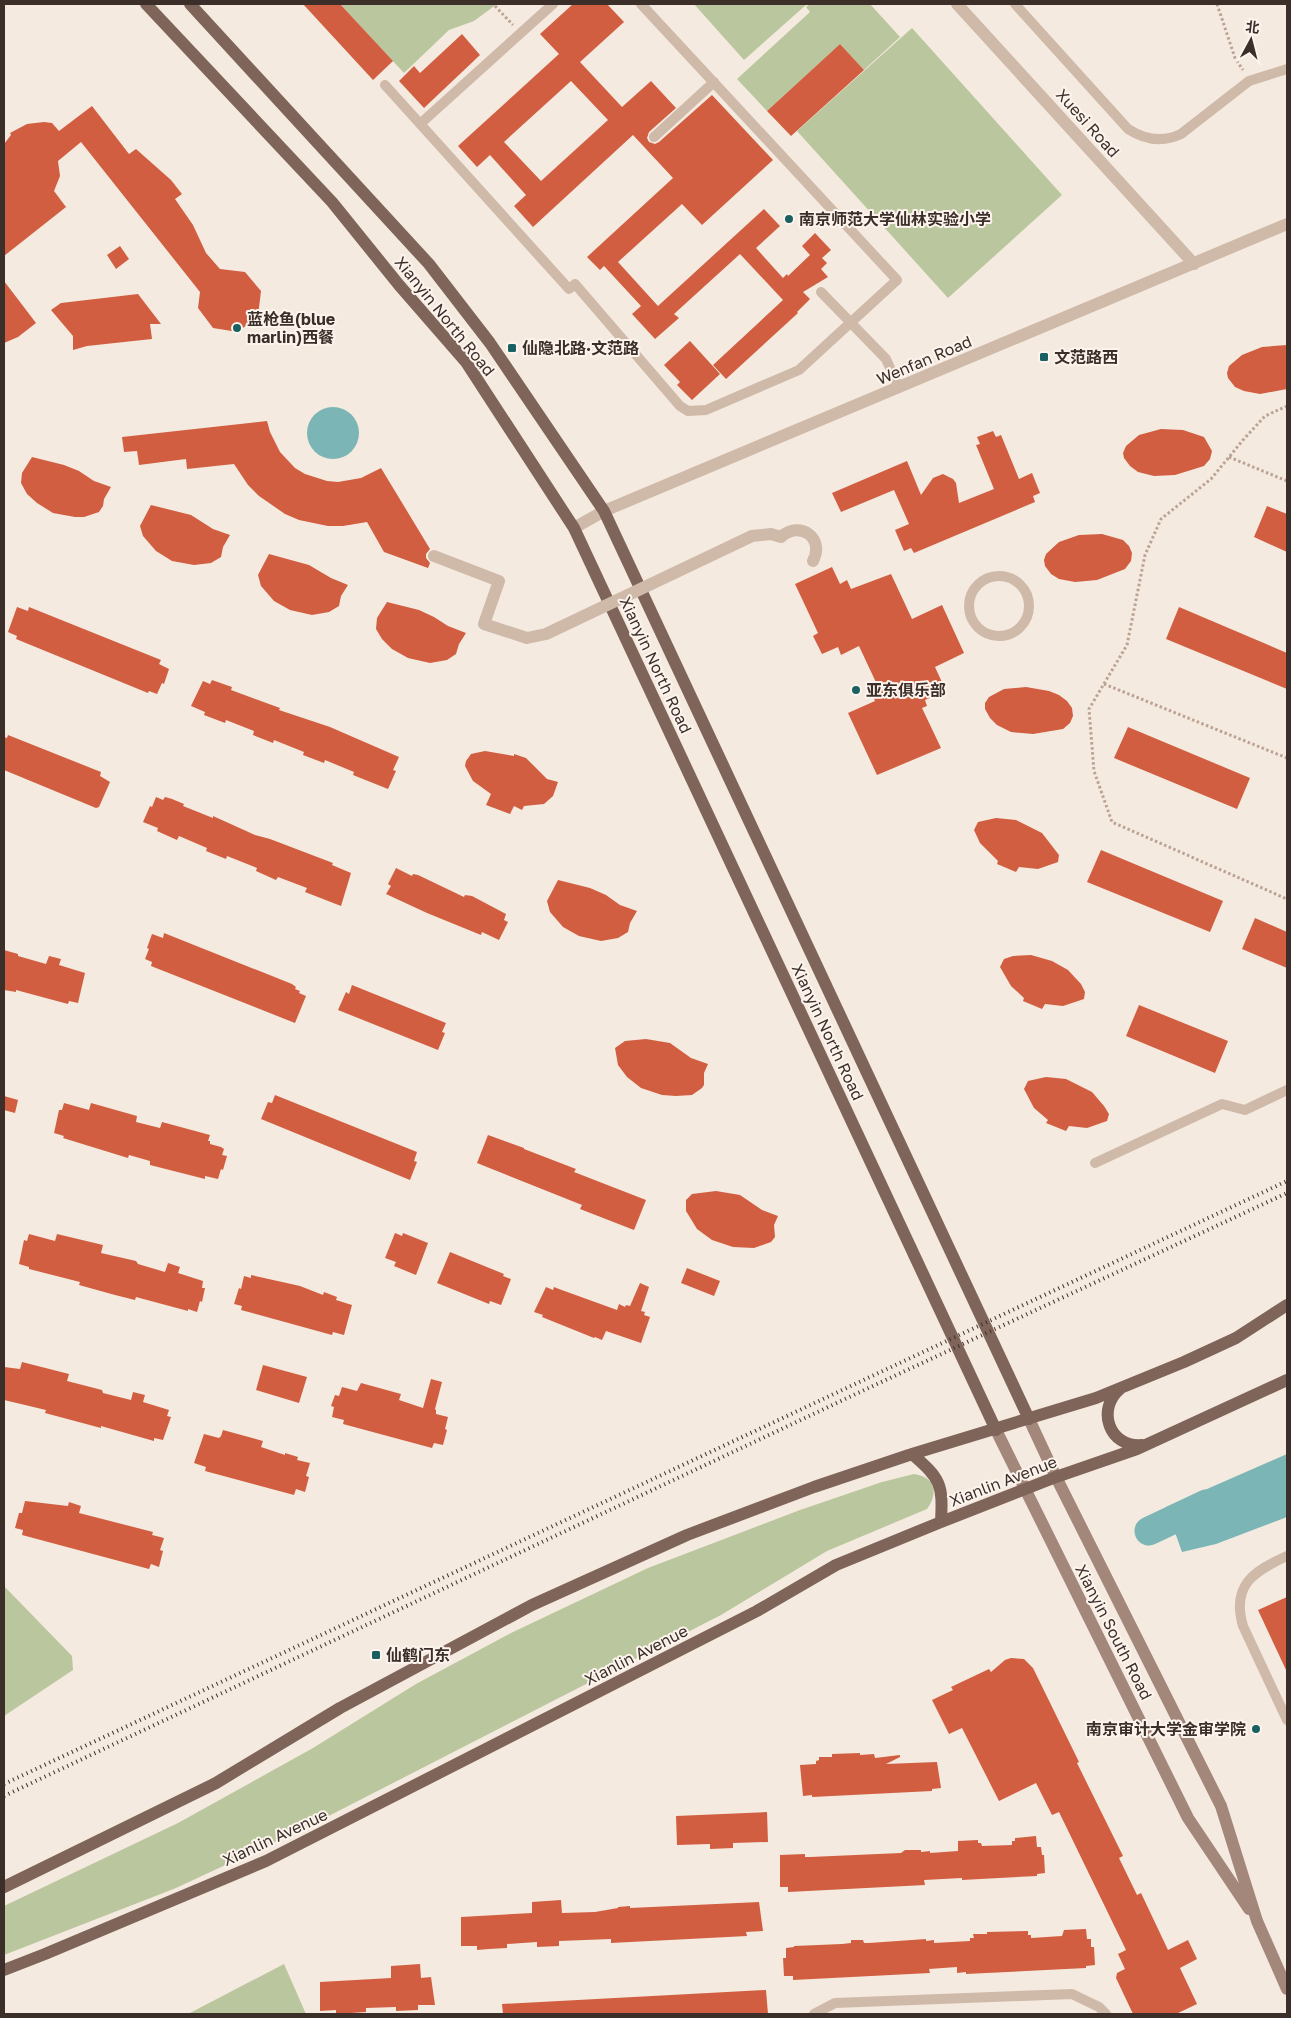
<svg xmlns="http://www.w3.org/2000/svg" width="1291" height="2018" font-family="'Golos Text','Noto Sans SC',sans-serif">
	<style>
		.green { fill: #bac69d }
		.water { fill: #7bb5b5 }
		.lines { fill: none; stroke-linecap: round; stroke-linejoin: round }
		.river { stroke: #7bb5b5; stroke-width: 29 }
		.building { fill: #d15e41; fill-rule: evenodd }
		.path { stroke: #bba393; stroke-width: 3; stroke-dasharray: 2.5 2.5; stroke-linecap: butt }
		.lane { stroke: #cfb9a9; stroke-width: 10 }
		.street { stroke: #cfb9a9; stroke-width: 12 }
		.secondary { stroke: #a3877a; stroke-width: 12 }
		.primary { stroke: #7f6459; stroke-width: 12 }
		.rail { stroke: #3c2f2a; stroke-width: 4; stroke-dasharray: 1 4; stroke-linecap: butt }
		.street-bridge { stroke: #cfb9a9; stroke-width: 12 }
		.poi-dot { fill: #1a6062; stroke: #fcf4ed; stroke-width: 2 }
		.labels { text-anchor: middle; dominant-baseline: central; stroke-width: 4; stroke-linejoin: round; paint-order: stroke }
		.street-label { font-size: 16px; fill: #3c2f2a; stroke: #fcf4ed }
		.poi-label { font-size: 16px; font-weight: bold; fill: #3c2f2a; stroke: #fcf4ed; text-anchor: start }
	</style>
	<rect width="100%" height="100%" fill="#f5eadf"/>
	<!-- green -->
	<path class="green" d="M340,4H497L474,21L449,30L404,73Z
		M694,4H807L744,60Z
		M810,4H870L900,37L864,70L840,44L767,111L737,79L810,12L806,7Z
		M912,28L1062,195L948,298L797,131Z
		M914,1474C935,1477 939,1492 927,1509L827,1551L721,1615L313,1824L176,1888L4,1955V1906L178,1823L313,1748L416,1684L511,1633L648,1568L800,1510L882,1482Z
		M4,1586L72,1656L73,1670L4,1716Z
		M284,1964L306,2014H188Z"/>
	<!-- water -->
	<path class="water" d="M307 433a26 26 0 1 1 52 0a26 26 0 1 1-52 0Z
		M1287,1454V1517L1216,1544L1182,1552L1166,1507Z"/>
	<g class="lines">
		<!-- river -->
		<path class="river" d="M1149,1531L1206,1504"/>
	</g>
	<!-- building -->
	<path class="building" d="M303,4H340L393,61L373,80Z
		M573,4H607L624,22L580,62L622,107L651,81L676,108L649,132L647,138L649,142L655,144L659,142L712,95L773,160L702,225L682,204L618,262L658,306L764,209L780,226L756,248L783,278L787,274L788,276L810,255L802,246L815,233L831,250L822,258L827,263L821,269L828,277L803,292L810,299L797,312L798,313L726,379L713,365L783,300L740,254L674,314L679,318L655,339L632,314L641,306L604,266L600,270L587,257L673,178L633,135L533,227L514,206L526,195L490,155L477,167L458,146L559,54L540,34ZM571,81L608,120L541,181L504,142Z
		M462,34L480,55L424,108L399,81L414,66L420,73Z
		M840,44L864,70L791,136L767,111Z
		M92,106L129,154L136,149L171,180L182,194L175,199L193,225L206,253L220,269L245,272L261,291L258,316L238,332L213,328L198,308L200,292L81,142L58,161L60,176L54,191L66,207L4,256V144L11,135L10,133L27,124L44,122L52,123L59,131Z
		M120,246L129,259L116,269L107,255Z
		M4,281L36,323L18,337L4,343Z
		M138,294L161,324H150L152,339L87,346L73,350V336L51,310L61,303Z
		M690,341L720,374L692,400L677,385L680,382L664,365Z
		M1287,345V389L1260,394L1244,391L1235,387L1228,378L1227,373L1229,366L1242,355L1262,347Z
		M267,421L270,432L280,452L295,468L305,474L327,481L338,482L361,478L381,468L430,549L426,554V558L430,563L428,568L384,552L367,522L343,526H328L299,520L285,514L259,496L248,485L234,464L187,469L186,459L139,465L137,451L124,452L122,437Z
		M1161,429L1183,430L1204,437L1212,451L1210,459L1204,466L1175,475L1154,476L1138,472L1130,466L1124,458L1123,453L1126,446L1139,435Z
		M993,431L996,437L1001,435L1019,479L1032,473L1040,493L1033,496L1035,502L914,553L911,548L904,551L895,530L909,524L894,490L841,512L832,493L907,461L921,495L933,478L943,474L953,479L956,483L959,503L994,489L976,445L980,444L977,437Z
		M32,457L64,465L79,471L94,481L111,487L104,499L103,506L99,512L84,517H75L53,513L37,503L27,494L21,483L22,473Z
		M151,505L191,515L213,529L230,535L223,547L221,557L211,563L194,565L172,561L156,551L143,536L140,526Z
		M1267,506L1287,514V552L1254,537Z
		M1102,534L1123,540L1129,546L1132,553L1131,561L1125,569L1097,580L1075,582L1059,579L1051,574L1045,566L1044,560L1046,554L1059,542L1079,535Z
		M269,554L309,565L331,578L348,585L341,596L339,606L329,612L312,615L290,610L274,601L261,586L258,575Z
		M832,567L840,584L847,580L851,589L891,574L912,619L942,605L964,653L935,667L946,691L925,700L927,706L922,708L941,748L877,775L848,713L875,701L872,694L880,691L859,646L841,655L838,647L822,654L813,636L818,633L795,584Z
		M387,602L419,610L434,617L448,626L466,633L459,644L456,654L447,660L430,663L408,658L392,649L382,639L376,629L377,618Z
		M17,607L28,611L29,607L161,660L159,664L169,669L164,684L162,683L157,694L149,691L148,693L16,639L17,636L8,632Z
		M1179,607L1287,653V689L1166,639Z
		M212,680L232,687L231,690L280,708L279,710L330,727L399,757L393,770L396,771L388,789L353,775L354,772L325,760L324,763L303,755L304,752L274,740L273,743L253,735L254,731L226,720L225,723L204,715L205,712L191,706L203,681L210,684Z
		M1026,687L1049,691L1059,695L1067,701L1072,708L1073,716L1070,723L1063,729L1033,734L1011,732L997,725L990,718L985,709V703L989,697L1004,689Z
		M1128,727L1250,778L1237,809L1114,758Z
		M8,735L101,772L100,776L110,782L99,807L96,808L4,770V737L7,738Z
		M485,751L514,756V754L526,758L547,779L558,782L553,796L544,804L524,806L522,810L514,806L510,814L486,805L491,794L473,781L465,766L466,761L471,754Z
		M156,797L163,800L165,797L172,799L184,804L183,806L213,818V816L255,835L270,839L333,863L332,865L351,873L341,906L305,892L307,888L278,877L276,880L256,871L257,868L227,856L226,859L206,851L207,848L179,836L177,840L157,831L158,828L143,822L150,806L152,807Z
		M996,818L1016,820L1042,833L1059,855L1058,862L1038,869L1019,867L1016,872L997,864L998,861L980,843L974,830L978,822Z
		M1101,850L1223,901L1210,932L1087,882Z
		M396,868L412,876L413,874L418,875L464,897L465,895L472,896L506,914L504,920L508,922L499,940L482,932L481,935L427,913L386,894L391,886L388,884Z
		M558,880L590,888L606,895L620,905L637,911L630,923L628,932L618,938L601,941L579,936L563,927L550,912L547,901Z
		M1255,918L1287,932V968L1242,949Z
		M164,933L292,984L296,987L295,989L300,991L299,993L306,996L295,1023L151,966L152,962L145,959L149,949L147,948L152,934L163,938Z
		M4,950L18,954V956L46,964L49,956L61,959L59,965L85,973L78,1003L69,1001L68,1004L16,990V992L4,990Z
		M1031,955L1052,961L1068,970L1081,984L1085,992L1084,999L1063,1006L1045,1004L1042,1009L1023,1001L1024,998L1011,986L1000,967L1004,959L1013,956Z
		M352,985L446,1023L442,1032L445,1033L438,1050L338,1010L346,992L349,994Z
		M1139,1005L1228,1041L1215,1073L1126,1036Z
		M646,1039L670,1043L691,1058L708,1064L704,1073V1085L702,1088L692,1095L676,1096L662,1095L641,1088L627,1077L618,1065L615,1048L625,1041Z
		M1046,1077L1066,1079L1092,1092L1104,1106L1109,1114L1107,1121L1087,1128L1069,1126L1066,1131L1046,1123L1048,1120L1034,1108L1024,1089L1028,1081Z
		M275,1095L417,1152L414,1161L417,1162L410,1180L261,1119L268,1102L272,1103Z
		M4,1096L18,1100L15,1113L4,1110Z
		M64,1103L89,1110L91,1103L137,1116L136,1122L160,1128L162,1122L210,1135L208,1141H210V1144L221,1147L224,1149L222,1155L227,1156L223,1170L221,1169L218,1179L205,1176V1179L150,1165V1161L129,1155L128,1158L63,1138L64,1136L54,1133L59,1110H62Z
		M488,1135L524,1148V1149L576,1169L574,1172L646,1200L634,1230L580,1209L582,1205L477,1163Z
		M716,1191L740,1195L762,1210L778,1216L774,1225L775,1237L771,1242L754,1248L733,1247L712,1240L697,1229L686,1211V1200L692,1194Z
		M395,1233L402,1236L403,1233L428,1243L416,1275L394,1266L396,1262L385,1258Z
		M29,1234L55,1241L57,1234L103,1245L101,1253L136,1261L138,1264L165,1272L168,1263L180,1267L178,1273L203,1281L202,1288H205L202,1302L200,1301L197,1312L188,1309V1311L136,1297L135,1300L115,1295L79,1285L80,1282L29,1269V1267L19,1264L24,1240L27,1241Z
		M450,1252L504,1274L503,1276L511,1279L501,1305L490,1301L489,1304L437,1283Z
		M687,1268L720,1281L714,1296L681,1283Z
		M251,1275L300,1286L323,1295L324,1292L337,1297L336,1300L352,1305L344,1335L333,1332L332,1335L241,1310L242,1306L234,1304L239,1288L241,1289L244,1276L251,1278Z
		M640,1283L649,1287L641,1311L645,1312L644,1315L650,1317L641,1343L606,1331L602,1340L595,1337L594,1338L542,1317L543,1315L534,1312L546,1287L553,1290L554,1287L559,1289L617,1310L619,1304L625,1307L626,1305L630,1306Z
		M22,1362L69,1374L67,1381L102,1390L103,1393L131,1400L133,1392L145,1395L143,1402L169,1410L167,1416L171,1417L163,1440L154,1438V1441L101,1426V1428L45,1413L46,1410L4,1400V1367L20,1369Z
		M263,1365L307,1377L299,1403L256,1390Z
		M431,1379L442,1382L435,1409L436,1410V1414L448,1417L445,1429L447,1430L443,1445L434,1443L432,1448L343,1424L344,1420L332,1417L334,1407L331,1406L335,1395L339,1396L342,1387L357,1391L361,1383L401,1394L399,1400L423,1408Z
		M223,1430L263,1441L261,1447L285,1455V1453L298,1457L297,1460L310,1463L306,1476L309,1477L305,1492L296,1489L294,1495L205,1471L206,1467L194,1463L204,1434L219,1438L221,1436Z
		M25,1501L68,1506L69,1502L81,1506L79,1513L153,1532L152,1535L164,1538L160,1550L163,1551L159,1567L151,1564L149,1569L22,1535L23,1530L15,1528L19,1513H22Z
		M1287,1597V1672L1258,1610Z
		M1011,1658L1024,1659L1033,1668L1079,1762L1077,1763L1123,1856L1119,1858L1137,1895L1141,1893L1168,1950L1188,1940L1197,1959L1180,1968L1197,2004L1176,2014H1133L1116,1978L1117,1973L1125,1969L1118,1954L1126,1950L1059,1812L1052,1815L1036,1783L999,1801L962,1728L949,1734L932,1700L953,1690L951,1687L989,1669L991,1672L1005,1660Z
		M860,1753V1755L874,1754L875,1758L900,1755V1757L886,1764L937,1762L941,1788L932,1789V1791L812,1797V1795L803,1796L800,1765L816,1764V1761L819,1760V1757H832V1754Z
		M767,1812L768,1842L733,1843V1848L710,1849V1844L677,1845L676,1816Z
		M1036,1836L1037,1847H1041L1042,1855H1044L1045,1873L1037,1874V1876L962,1880V1878L924,1880L925,1885L788,1892V1887H780V1855L805,1854V1857H810L901,1853L905,1850H921V1852L930,1851V1853L958,1851V1841L978,1840V1843H981L982,1846L1012,1845V1841H1015V1838Z
		M561,1900L562,1913L595,1912L618,1908V1907L630,1906V1908L759,1902L763,1931L746,1932L747,1936L611,1943V1939L559,1941V1946L537,1947V1942L507,1944V1948L489,1949L477,1950V1946H461V1917L532,1913V1902Z
		M1086,1929L1087,1939H1091V1947H1094L1095,1965L1086,1966V1968L966,1974V1972L957,1973V1967L929,1969L930,1973L793,1980V1976H784L783,1958H786V1948L794,1947V1946L842,1944L851,1943V1940H863L864,1943H869L926,1939V1941L934,1940V1943L970,1941V1938H974L973,1934H987V1932L1028,1931V1935H1031V1938L1062,1936L1064,1930Z
		M420,1964L421,1978L431,1977L435,2005H418V2010L396,2011V2007L366,2008V2012L336,2014V2010L320,2011V1982L391,1978V1966Z
		M766,1990L768,2014H503L502,2004Z"/>
	<g class="lines">
		<!-- path -->
		<path class="path" d="M1217,4L1235,58L1243,70
			M495,6L513,25
			M1287,406L1265,416L1243,440L1211,479L1161,519L1145,555L1127,645L1089,709L1094,771L1112,822L1287,899
			M1229,457L1287,481
			M1104,684L1287,758"/>
		<!-- lane -->
		<path class="lane" d="M1015,4L1128,129C1145,140 1162,143 1181,134L1249,81L1287,69
			M385,85L569,289L575,284L680,406L688,411L706,410L799,370L897,280L641,4
			M420,124L553,4
			M654,137L714,82
			M821,292L886,359L899,388
			M969 606a30 30 0 1 1 60 0a30 30 0 1 1-60 0Z
			M1095,1163L1222,1104L1245,1110L1287,1090
			M1287,1556C1254,1571 1231,1585 1243,1626L1287,1720
			M814,2014L835,2003L1072,1994L1099,2007L1106,2014"/>
		<!-- street -->
		<path class="street" d="M957,4L1194,264
			M574,528L604,511L1287,224"/>
		<!-- secondary -->
		<path class="secondary" d="M1029,1419L1056,1477L1221,1806L1257,1921L1287,1989
			M996,1430L1188,1818L1249,1909"/>
		<!-- primary -->
		<path class="primary" d="M146,4L332,202L399,285L466,362L574,528L996,1430
			M190,4L429,264L490,343L604,511L1029,1419
			M1120,1389C1096,1409 1109,1448 1142,1445
			M912,1454C941,1479 943,1484 941,1522
			M4,1887L216,1783L340,1708L532,1605L687,1535L814,1487L912,1454L1096,1398L1184,1362L1236,1338L1287,1305
			M4,1970L45,1954L266,1861L757,1611L836,1565L941,1522L1056,1477L1137,1449L1287,1380"/>
		<!-- rail -->
		<path class="rail" d="M4,1784L1287,1181
			M4,1796L860,1392L1287,1193"/>
		<!-- street-bridge -->
		<path class="street-bridge" d="M434,556L499,581L484,624L527,638L546,634L752,536L771,534L781,537C800,520 825,538 813,561"/>
	</g>
	<!-- markers -->
	<g class="poi-dot">
		<circle cx="789" cy="219" r="5"/>
		<circle cx="237" cy="328" r="5"/>
		<rect x="507" y="343" width="10" height="10" rx="2.5"/>
		<rect x="1039" y="352" width="10" height="10" rx="2.5"/>
		<circle cx="856" cy="690" r="5"/>
		<rect x="371" y="1650" width="10" height="10" rx="2.5"/>
		<circle cx="1256" cy="1729" r="5"/>
	</g>
	<g class="labels">
		<!-- street labels -->
		<g class="street-label">
			<text transform="translate(1088 123) rotate(48)">Xuesi Road</text>
			<text transform="translate(445 316) rotate(51)">Xianyin North Road</text>
			<text transform="translate(924 360) rotate(-23)">Wenfan Road</text>
			<text transform="translate(656 665) rotate(65)">Xianyin North Road</text>
			<text transform="translate(828 1032) rotate(65)">Xianyin North Road</text>
			<text transform="translate(1003 1481) rotate(-21)">Xianlin Avenue</text>
			<text transform="translate(1114 1632) rotate(63)">Xianyin South Road</text>
			<text transform="translate(636 1655) rotate(-27)">Xianlin Avenue</text>
			<text transform="translate(275 1837) rotate(-25)">Xianlin Avenue</text>
		</g>
		<!-- poi labels -->
		<g class="poi-label">
			<text x="799" y="219">南京师范大学仙林实验小学</text>
			<text x="247" y="319">蓝枪鱼(blue<tspan x="247" dy="18">marlin)西餐</tspan></text>
			<text x="522" y="348">仙隐北路·文范路</text>
			<text x="1054" y="357">文范路西</text>
			<text x="866" y="690">亚东俱乐部</text>
			<text x="386" y="1655">仙鹤门东</text>
			<text x="1246" y="1729" text-anchor="end">南京审计大学金审学院</text>
		</g>
	</g>
	<!-- border -->
	<rect width="1291" height="2018" fill="none" stroke="#3c2f2a" stroke-width="10"/>
	<!-- north arrow -->
	<g transform="translate(1251 40) rotate(7)" stroke="#fcf4ed" stroke-width="4" paint-order="stroke">
	<path d="M0-4L9 19L0 12L-9 19Z" fill="#3c2f2a"/>
	<text y="-8" font-size="14" font-weight="bold" text-anchor="middle" fill="#3c2f2a">北</text>
	</g>
</svg>
